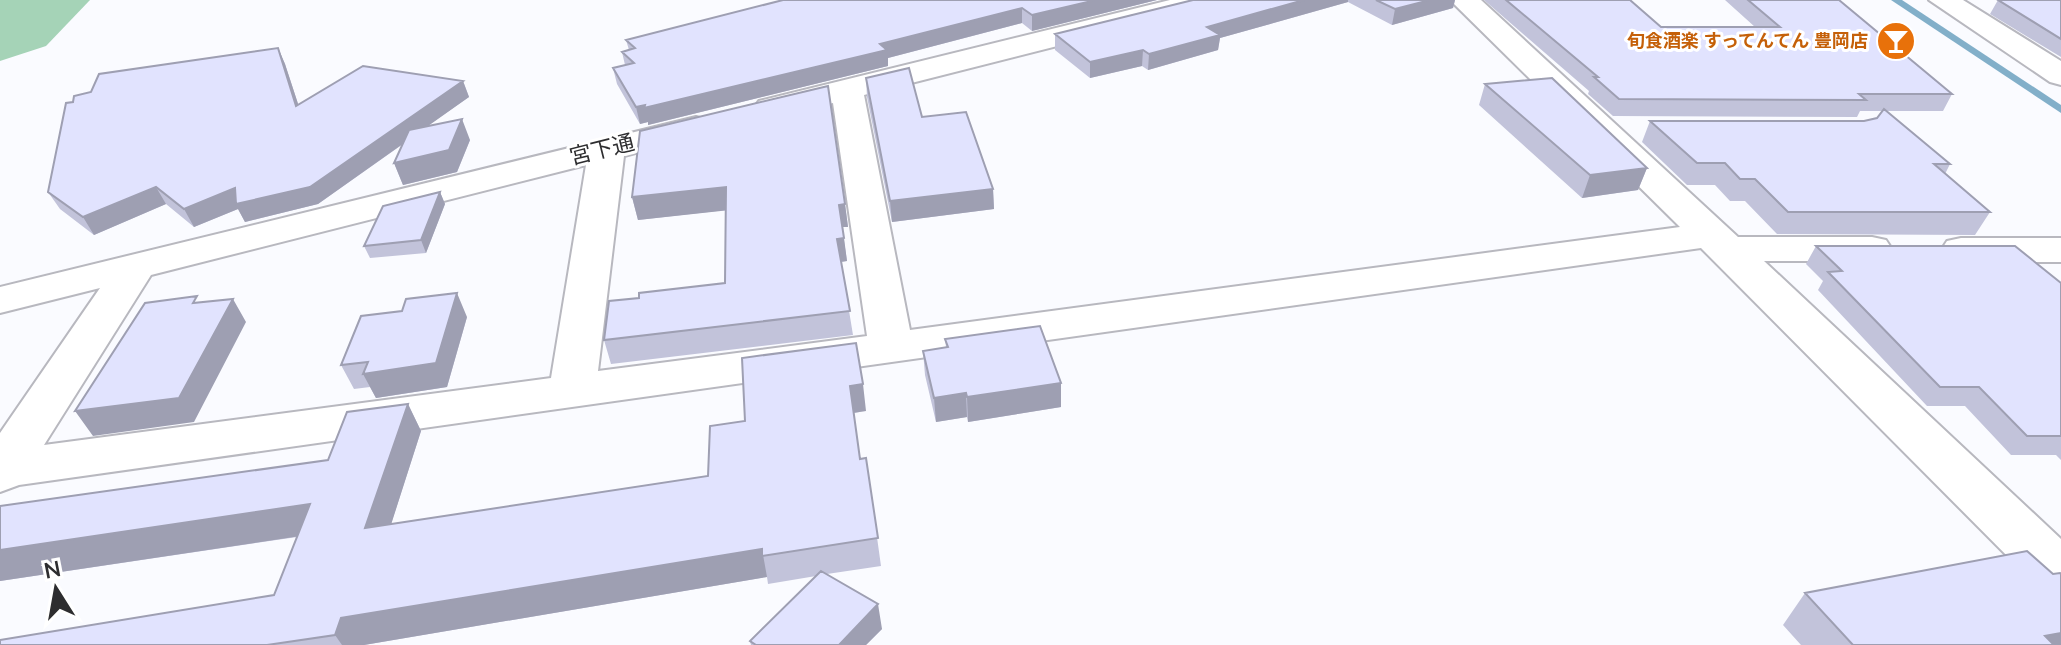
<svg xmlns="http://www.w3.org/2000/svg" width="2061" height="645" font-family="'Nunito Sans','Noto Sans JP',sans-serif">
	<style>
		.forest { fill: #a5d3b7 }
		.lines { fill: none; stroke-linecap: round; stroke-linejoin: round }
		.stream { fill: #82afc9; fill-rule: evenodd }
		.minor-casing { stroke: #b8b8bf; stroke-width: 4 }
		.minor { fill: #fff; fill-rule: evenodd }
		.wall { fill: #c2c3da }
		.shaded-wall { fill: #9e9fb2 }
		.building { fill: #e1e3fe; stroke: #9e9fb2; stroke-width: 2 }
		.labels { text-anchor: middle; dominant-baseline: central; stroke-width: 6; stroke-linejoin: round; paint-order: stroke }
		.far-food-label { font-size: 18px; font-weight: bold; fill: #c56008; stroke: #fff; text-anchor: end }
		.street-label { font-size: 22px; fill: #2d2d2f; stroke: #fff }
	</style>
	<rect width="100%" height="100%" fill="#fafbff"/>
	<!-- forest -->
	<path class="forest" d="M0,0H90L46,46L0,61Z"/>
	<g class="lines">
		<!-- stream -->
		<path class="stream" d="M1891,0H1902L2061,105V113Z"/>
		<defs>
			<path id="minor" d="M1170,0H1219L1215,6L864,95L910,330L1680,227L1450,0H1481L1738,237H1872L1886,240L1892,249L1886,258L1872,261H1764L2061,539V597L2041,590L1701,248L19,485L0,492V433L100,288L0,313V287L696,117L708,120L713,127L708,134L624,156L598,371L867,336L833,103L771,118L759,115L754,108L759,101ZM586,165L551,378L44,445L151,275Z
				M1929,0H1963L2061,61V85L2050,82Z
				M1961,238H2061V262H1961L1947,259L1941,250L1947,241Z"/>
		</defs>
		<!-- minor casing -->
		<use href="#minor" class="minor-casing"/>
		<!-- minor -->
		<use href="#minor" class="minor"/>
	</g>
	<!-- wall -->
	<path class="wall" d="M783,0H1157L1032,31L1022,23L888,58V66L648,125V122L640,124L617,84L613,68L625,65L622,52L629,50L626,40Z
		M1193,0H1455L1453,8L1392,25L1348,2L1220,38L1218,50L1148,70L1142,66L1090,78L1055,50V34Z
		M1484,0H1630L1661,27H1755L1725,0H1839L1952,94L1943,111H1886L1950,164L1945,174L1990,212L1975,235L1777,234L1745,201H1730L1715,185H1687L1642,142L1650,121H1864L1877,118L1883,111H1860L1857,117L1613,116L1588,94L1589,91Z
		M1998,0H2061V57L1990,14Z
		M278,48L285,64L298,104L463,81L469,97L427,126L470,140L457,172L403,185L394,163L403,144L318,204L245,222L238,209L194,227L166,204L94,235L60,209L48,192Z
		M866,78L922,117L993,189L994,209L892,222L867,97Z
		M1485,84L1647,168L1638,190L1582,198L1479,105Z
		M440,192L445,204L426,253L370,258L364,246Z
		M632,197L845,204L848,227H842L847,261L841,262L853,335L611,364L604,340L639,298L725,283L726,210L638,220Z
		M1816,246L2061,283V460L2056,455H2011L1965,406H1927L1818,290L1823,281L1806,264Z
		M467,317L447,387L376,398L370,387L354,389L341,365Z
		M945,339L1061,407L968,422L967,417L936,422L925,375L923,351L946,347Z
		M408,404L421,431L391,524L708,476L710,426L866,411L853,413L860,459L866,458L881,566L827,574L882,629L866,645H751L750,641L816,576L768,584L767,577L364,645H0L274,595L297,537L0,581V506L328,460Z
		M2053,574L2061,645H1801L1783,625L1805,593Z"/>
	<!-- shaded-wall -->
	<path class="shaded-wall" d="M1096,0H1157L1032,31V15Z
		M1304,0H1348V2L1220,38L1218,50L1148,70L1149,54L1207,27Z
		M1430,0H1455L1453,8L1392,25L1395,9Z
		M1022,8V23L888,58V66L648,125V122L640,124L636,107Z
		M278,48L285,64L304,122L296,106Z
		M1143,50L1142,66L1090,78V62Z
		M463,81L469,97L318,204L245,222L238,209L194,227L184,209L235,188Z
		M462,119L470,140L457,172L403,185L394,163Z
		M1647,168L1638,190L1582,198L1590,175Z
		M156,187L166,204L94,235L83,217Z
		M726,187L730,210L638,220L632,197Z
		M993,189L994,209L892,222L890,201Z
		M440,192L445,204L426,253L421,240Z
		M845,204L848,227H842L839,205Z
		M844,238L847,261L840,262L837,239Z
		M457,293L467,317L447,387L376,398L363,374Z
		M233,299L246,322L194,422L93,436L75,411Z
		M1061,383V407L968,422L967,397Z
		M863,384L866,411L853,413L850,386Z
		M966,393L967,417L936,422L934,398Z
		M408,404L421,431L381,556L365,528Z
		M310,504L327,532L0,581V550Z
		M762,549L767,577L364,645H342L335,635L341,618Z
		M878,604L882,629L866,645H839Z
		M2061,633V645H2036L2045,636Z"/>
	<!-- building -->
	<path class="building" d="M783,0H1096L1032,15L1022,8L880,44L887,50L644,108L645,105L636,107L613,68L634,63L622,52L635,48L626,40Z
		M1193,0H1304L1207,27L1220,35L1149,54L1143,50L1090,62L1055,34Z
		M1376,0H1430L1395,9Z
		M1506,0H1630L1661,27H1780L1748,0H1839L1952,94H1859L1866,100L1619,99L1594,77H1598Z
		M1998,0H2061V39Z
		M278,48L296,106L363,66L463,81L310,187L236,204L235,188L184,209L156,187L83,217L48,192L66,103L73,102L74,96L91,92L99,74Z
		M909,68L922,117L966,112L993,189L890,201L866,78Z
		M1552,78L1647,168L1590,175L1485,84Z
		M828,86L845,204L839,205L844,238L837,239L850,311L604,340L609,301L639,298V293L725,283L726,187L632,197L640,131Z
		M1884,109L1950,164H1934L1990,212H1788L1755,179H1740L1725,163H1697L1650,121H1864L1877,118Z
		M462,119L449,150L394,163L409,130Z
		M440,192L421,240L364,246L383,206Z
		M1816,246H2015L2061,283V436H2027L1979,387H1940L1828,272L1842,271Z
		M457,293L436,363L363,374L368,362L341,365L361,316L402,311L406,299Z
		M197,296L193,303L233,299L179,398L75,411L145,303Z
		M1040,326L1061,383L967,397L966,393L934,398L923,351L948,347L945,339Z
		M856,343L863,384L850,386L860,459L866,458L878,538L762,556V549L341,618L335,635L267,645H0V640L274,595L310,504L0,550V506L328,460L347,412L408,404L365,528L708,476L710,426L745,421L742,358Z
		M2027,551L2053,574L2060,573L2061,574V633L2045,636L2054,645H1853L1805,593Z
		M821,571L878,604L839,645H756L750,641Z"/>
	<!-- icons -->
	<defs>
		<symbol id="bar-disc" viewBox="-11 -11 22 22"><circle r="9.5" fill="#e8710a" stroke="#fff"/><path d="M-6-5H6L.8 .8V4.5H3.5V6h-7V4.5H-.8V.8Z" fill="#fff"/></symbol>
	</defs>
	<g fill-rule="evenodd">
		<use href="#bar-disc" x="1874" y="19" width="44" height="44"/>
	</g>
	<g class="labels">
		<!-- far-food labels -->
		<g class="far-food-label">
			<text x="1868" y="41">旬食酒楽 すってんてん 豊岡店</text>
		</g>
		<!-- street labels -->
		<g class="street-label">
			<text transform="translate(602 150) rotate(-14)">宮下通</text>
		</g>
	</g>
	<!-- north arrow -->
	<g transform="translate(56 589) rotate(349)" stroke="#ffffff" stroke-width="6" paint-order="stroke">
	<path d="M0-6L14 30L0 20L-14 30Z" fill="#2d2d2f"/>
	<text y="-12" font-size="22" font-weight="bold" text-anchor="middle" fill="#2d2d2f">N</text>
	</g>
</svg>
